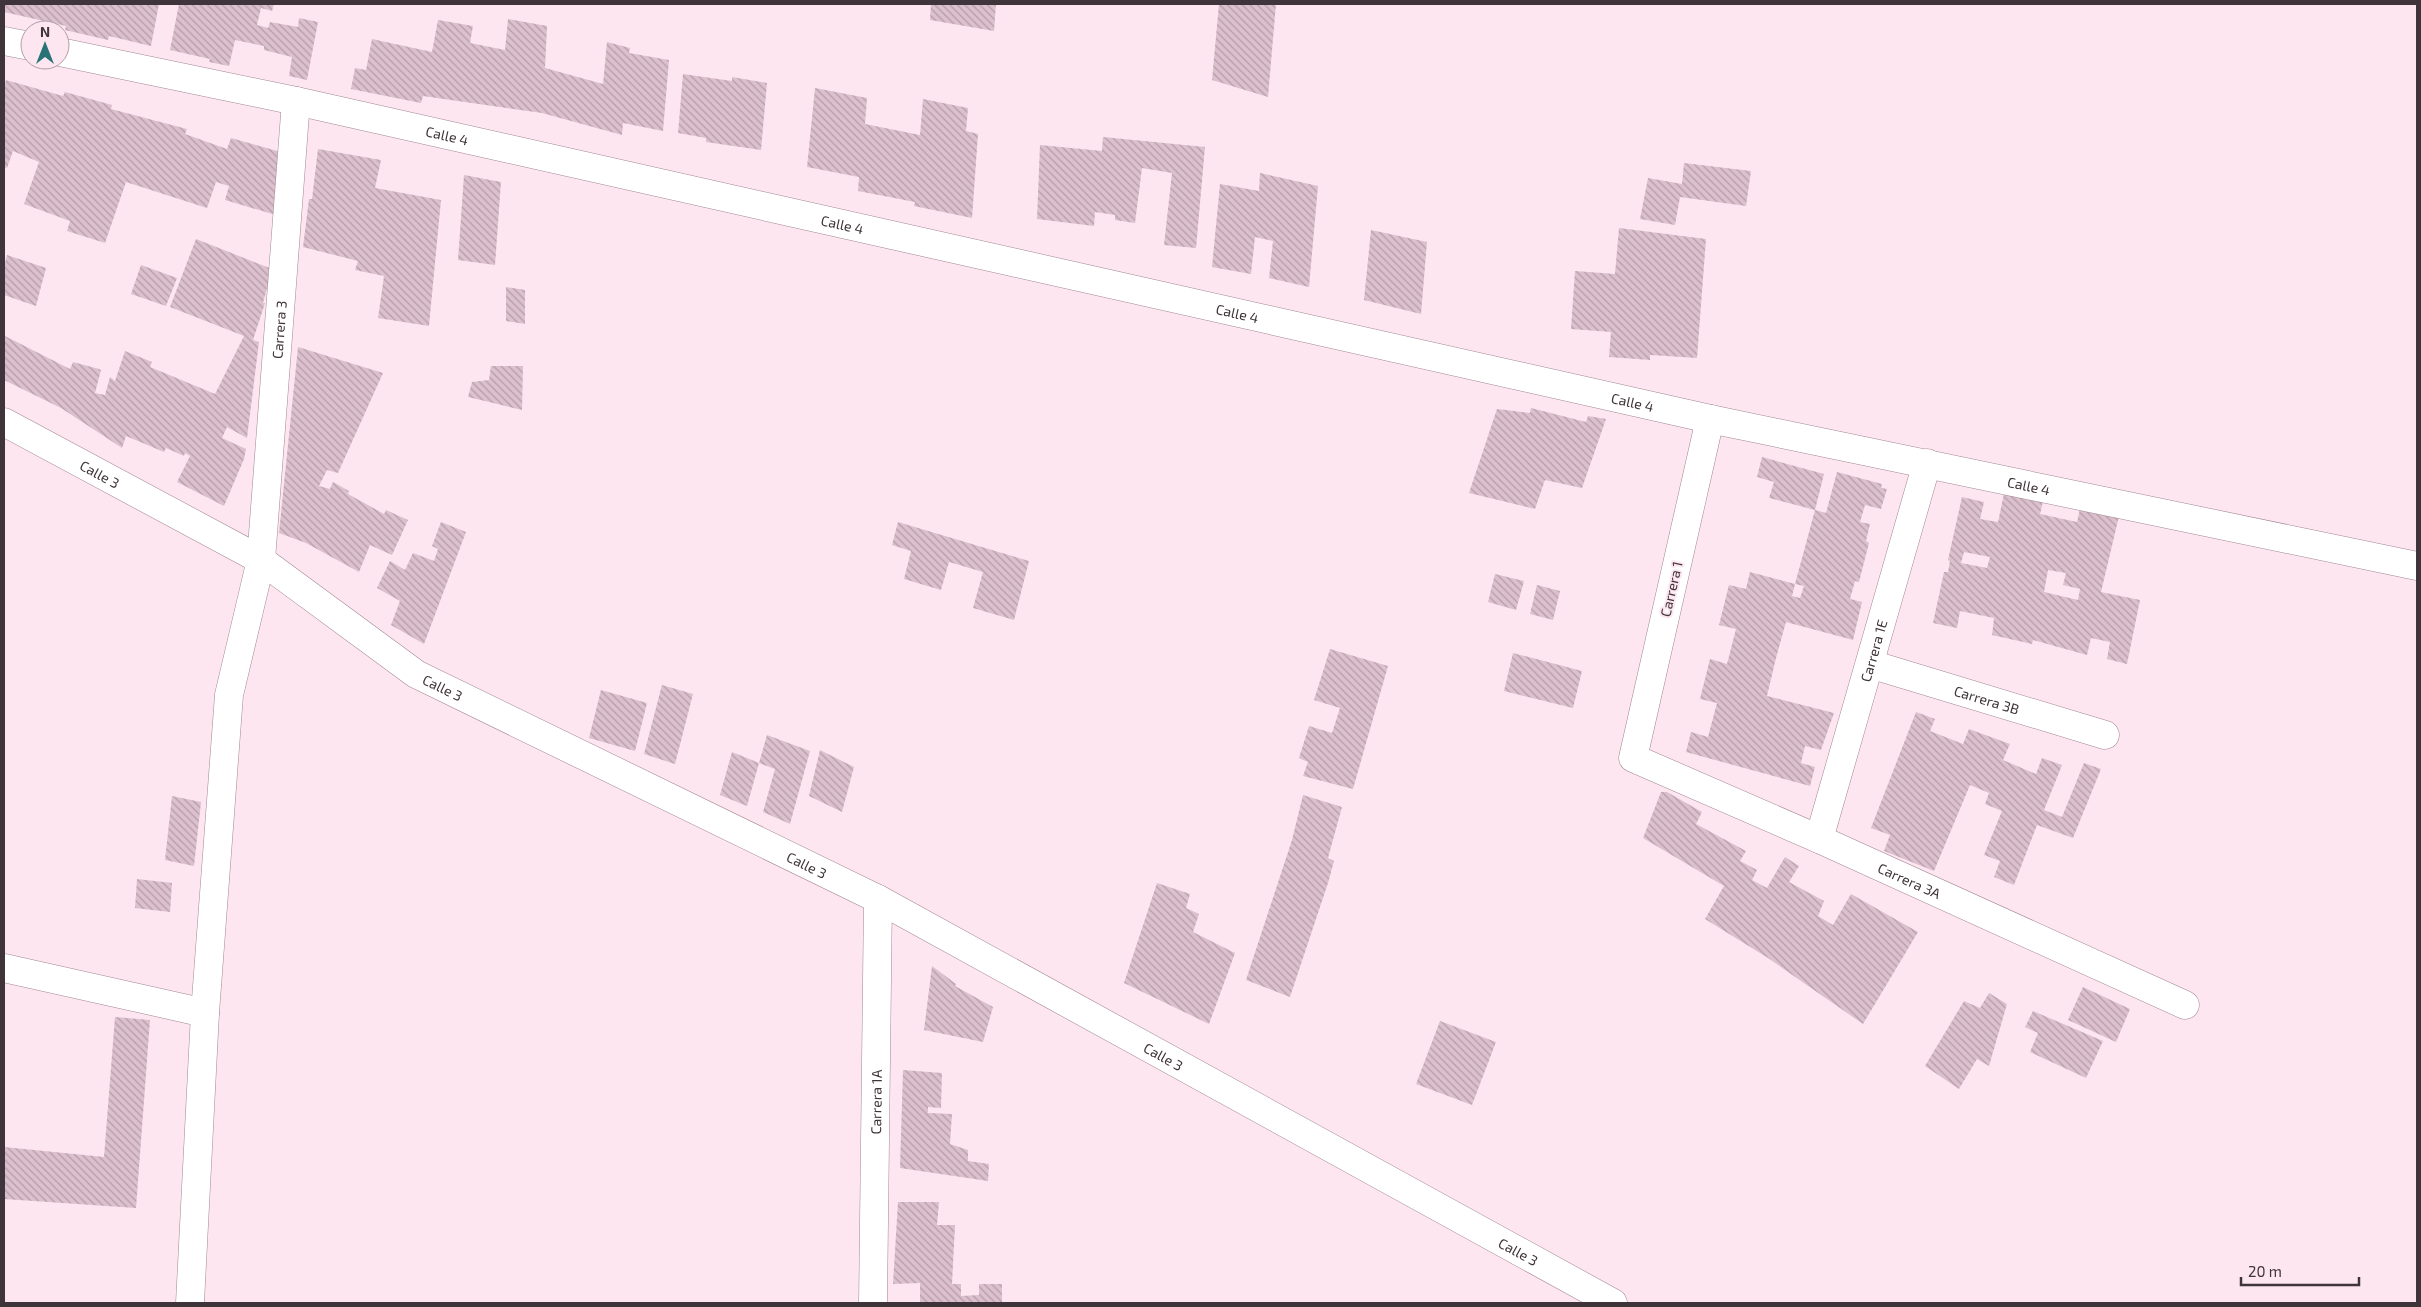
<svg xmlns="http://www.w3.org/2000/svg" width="2421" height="1307" font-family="'Exo 2',sans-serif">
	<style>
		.building { fill: url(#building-back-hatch); fill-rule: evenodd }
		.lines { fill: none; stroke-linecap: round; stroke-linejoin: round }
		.street-casing { stroke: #a18793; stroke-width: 29 }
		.street { stroke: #fff; stroke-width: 28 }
		.labels { text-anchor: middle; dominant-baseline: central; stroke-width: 4; stroke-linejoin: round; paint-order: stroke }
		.street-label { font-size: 14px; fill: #3f3439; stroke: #fde6f0 }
	</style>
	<defs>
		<pattern id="building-back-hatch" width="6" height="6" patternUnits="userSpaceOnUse" patternTransform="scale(1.25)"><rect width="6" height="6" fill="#dcc0cd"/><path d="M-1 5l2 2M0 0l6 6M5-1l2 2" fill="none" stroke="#b49da7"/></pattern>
	</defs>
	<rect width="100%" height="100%" fill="#fde6f0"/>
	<!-- building -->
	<path class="building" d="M4,4H159L151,46L109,36L108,40L65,30L66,26L4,12Z
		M179,4H274L272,11L261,8L257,25L268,28L270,22L298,27L299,18L318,22L307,80L289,76L292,57L264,50V46L235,40L229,66L209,62L210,59L170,50Z
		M931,4H996L994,31L930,20Z
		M1219,4H1276L1268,97L1212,80Z
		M508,19L547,26L545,68L603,84L607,42L630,48L629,53L669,60L663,131L623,123L622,135L542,113L423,96L421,103L351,89L355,68L366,70L372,39L432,52L438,20L473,26L470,43L505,50Z
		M683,74L732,81V77L767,83L761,150L706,142V138L678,133Z
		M6,80L63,96L65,92L112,105L111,109L187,129L185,134L227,149L231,138L288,154L279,216L225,200L229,186L216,182L207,208L126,182L105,243L67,231L70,221L24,204L39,162L13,151L7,168L4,167V87Z
		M815,88L867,98L865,124L920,135L923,99L968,108L966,131L978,134L972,218L914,206L915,202L858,191L859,177L807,167Z
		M1103,137L1205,147L1196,248L1164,245L1172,173L1142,168L1135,223L1115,220V215L1095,212L1094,226L1037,219L1040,145L1102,151Z
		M318,149L381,160L375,188L441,200L429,326L378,318L384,276L355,270L358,261L303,247L309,199H312Z
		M1684,163L1751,171L1746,206L1680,197L1675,225L1640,219L1648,178L1682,184Z
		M1260,173L1318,186L1309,287L1269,278L1273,241L1255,237L1251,274L1212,267L1220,184L1259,191Z
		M464,175L501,182L495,265L458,260Z
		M1619,228L1706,239L1697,358L1650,355V360L1609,357L1611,332L1571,329L1575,271L1615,274Z
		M1371,230L1427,242L1421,314L1364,300Z
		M196,239L272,269L263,303H265L253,340L259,342L247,438L227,427L222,438L246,449L244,459L224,506L177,482L190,456L185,453L184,456L166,448L164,452L126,436L122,448L61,408L4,380L5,336L70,369L73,362L99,369L101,370L95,393L105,395L110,377L115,381L125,351L152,362L150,367L215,394L244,336L170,307Z
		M7,255L46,268L36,306L4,295V267Z
		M141,265L177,278L166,306L131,294Z
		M506,287L525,290V324L506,321Z
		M298,347L383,373L338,473L327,470L319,486L330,489L333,482L349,491L348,494L384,514L386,510L408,520L392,555L370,545L359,572L306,543L279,533Z
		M491,366H523L522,410L468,397L472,382L489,380Z
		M1531,408L1586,422L1588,416L1606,419L1582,488L1545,480L1535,509L1469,493L1497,409L1530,413Z
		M1762,457L1824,474L1815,510L1769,498L1774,482L1757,477Z
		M1837,472L1882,484L1881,488L1887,489L1881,509L1865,505L1860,522L1870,524L1866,541L1869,543L1859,582L1855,581L1850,599L1862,602L1853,640L1786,622L1776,658L1767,696L1834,713L1821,750L1805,746L1801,763L1815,767L1810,786L1686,752L1691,732L1708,737L1717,703L1700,699L1710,659L1727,664L1736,629L1719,625L1729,585L1746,589L1750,572L1795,584L1792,596L1800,598L1804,586L1795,584L1815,510L1826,513Z
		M2005,489L2044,497L2040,514L2077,522L2081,504L2120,512L2101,592L2140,600L2127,664L2107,659L2110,642L2091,638L2087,655L2033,640L2032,644L1992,635L1994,618L1960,611L1957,628L1933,623L1944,572H1948L1950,561L1948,560L1962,497L1984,502L1980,519L1998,522ZM1964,552L1990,557L1987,568L1961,563ZM2048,570L2066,573L2063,585L2080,589L2078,600L2044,592Z
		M441,522L466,532L424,644L391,625L400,601L377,588L390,561L405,570L413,553L434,561L438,549L432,546Z
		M898,522L1029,561L1014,620L973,608L983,572L949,562L941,590L904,579L911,551L892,545Z
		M1495,574L1524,581L1516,610L1488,602Z
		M1537,585L1560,591L1553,620L1530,614Z
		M1330,649L1388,666L1353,789L1303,776L1308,762L1299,758L1309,726L1332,733L1340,708L1314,700Z
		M1513,653L1582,671L1573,708L1504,691Z
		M662,685L693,694L675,764L644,754Z
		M601,690L647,703L635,751L589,738Z
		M1916,712L1935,719L1930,731L1963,744L1969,729L2010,744L2003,760L2036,774L2042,758L2062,765L2044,810L2062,817L2084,763L2101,769L2073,838L2037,825L2014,885L1994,877L2000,861L1984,855L2002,811L1985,804L1989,793L1970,785L1934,871L1884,851L1890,835L1871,828Z
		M767,735L810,751L790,824L763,812L775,769L759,763Z
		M820,750L854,767L842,812L809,796Z
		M732,752L759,763L747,806L720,795Z
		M1661,792H1667L1702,812L1696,824L1746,851L1740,861L1757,870L1752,880L1767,888L1785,857L1799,866L1789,882L1824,901L1818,916L1833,925L1851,894L1918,932L1863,1024L1768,958L1705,919L1724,886L1643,838Z
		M1303,795L1342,807L1328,858L1334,861L1328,883L1290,997L1246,980L1292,840Z
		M172,796L201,802L194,866L165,860Z
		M137,879L172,883L170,912L135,908Z
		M1157,883L1190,894L1186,908L1199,914L1193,932L1235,953L1209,1024L1124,983Z
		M932,966L956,984L955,986L993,1007L983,1042L924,1030Z
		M2083,987L2130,1009L2116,1042L2068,1020Z
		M1989,993L2007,1004L1989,1066L1977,1059L1959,1089L1925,1066L1964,1001L1980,1008Z
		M2033,1011L2103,1041L2086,1078L2030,1052L2038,1033L2025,1027Z
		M115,1017L150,1020L136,1208L4,1199V1147L104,1157Z
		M1440,1021L1496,1042L1472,1105L1416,1084Z
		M903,1070L942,1073L941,1108L928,1107V1113L952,1114L950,1144L968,1150V1161L989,1164L988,1181L900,1168Z
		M898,1202H939L937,1225H955L952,1284H961V1296L979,1295V1284H1002V1303H920V1283L893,1284Z"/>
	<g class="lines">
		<defs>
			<g id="street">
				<path d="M4,41L30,46"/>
				<path id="s1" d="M60,52L296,101L1710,419L2417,566"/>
				<path id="s2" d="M1710,419L1633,758L1819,839L2185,1005"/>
				<path id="s3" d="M4,422L261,560L416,674L878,899L1613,1303"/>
				<path id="s4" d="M1870,664L2105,735"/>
				<path id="s5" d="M1819,839L1927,463"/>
				<path d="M4,968L205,1013"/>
				<path id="s6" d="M190,1303L205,1013L229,695L261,560L296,101"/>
				<path id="s7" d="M873,1303L878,899"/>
			</g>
		</defs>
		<!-- street casing -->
		<use href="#street" class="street-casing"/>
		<!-- street -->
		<use href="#street" class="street"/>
	</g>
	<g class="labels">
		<!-- street labels -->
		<g class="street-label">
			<text stroke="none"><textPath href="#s1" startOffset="396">Calle 4</textPath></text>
			<text stroke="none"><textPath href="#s1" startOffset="801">Calle 4</textPath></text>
			<text stroke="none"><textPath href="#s1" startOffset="1206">Calle 4</textPath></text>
			<text stroke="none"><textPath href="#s6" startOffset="979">Carrera 3</textPath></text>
			<text stroke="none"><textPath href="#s1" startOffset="1611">Calle 4</textPath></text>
			<text stroke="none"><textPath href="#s3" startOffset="109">Calle 3</textPath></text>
			<text stroke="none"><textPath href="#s1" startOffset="2016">Calle 4</textPath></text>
			<text transform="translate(1671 589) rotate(-77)">Carrera 1</text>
			<text stroke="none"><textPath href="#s5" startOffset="196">Carrera 1E</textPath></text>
			<text stroke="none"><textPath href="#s3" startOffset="514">Calle 3</textPath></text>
			<text stroke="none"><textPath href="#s4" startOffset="122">Carrera 3B</textPath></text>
			<text stroke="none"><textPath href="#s3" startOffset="919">Calle 3</textPath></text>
			<text stroke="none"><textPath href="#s2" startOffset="650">Carrera 3A</textPath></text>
			<text stroke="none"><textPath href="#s3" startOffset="1324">Calle 3</textPath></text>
			<text stroke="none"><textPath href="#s7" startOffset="201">Carrera 1A</textPath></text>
			<text stroke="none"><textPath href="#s3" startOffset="1729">Calle 3</textPath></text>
		</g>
	</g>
	<!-- border -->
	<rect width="2421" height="1307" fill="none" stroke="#3f3439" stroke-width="10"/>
	<!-- north arrow -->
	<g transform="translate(45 45)"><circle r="24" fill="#fde6f0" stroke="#b19fa7"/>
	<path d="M0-4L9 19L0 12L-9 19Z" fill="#297376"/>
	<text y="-8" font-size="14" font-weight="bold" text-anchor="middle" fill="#3f3439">N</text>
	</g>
	<!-- scale -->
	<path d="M2241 1277v8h118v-8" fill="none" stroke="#3f3439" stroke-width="2.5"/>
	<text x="2248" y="1277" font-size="15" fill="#3f3439" stroke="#fde6f0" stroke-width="4" paint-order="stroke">20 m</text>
</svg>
